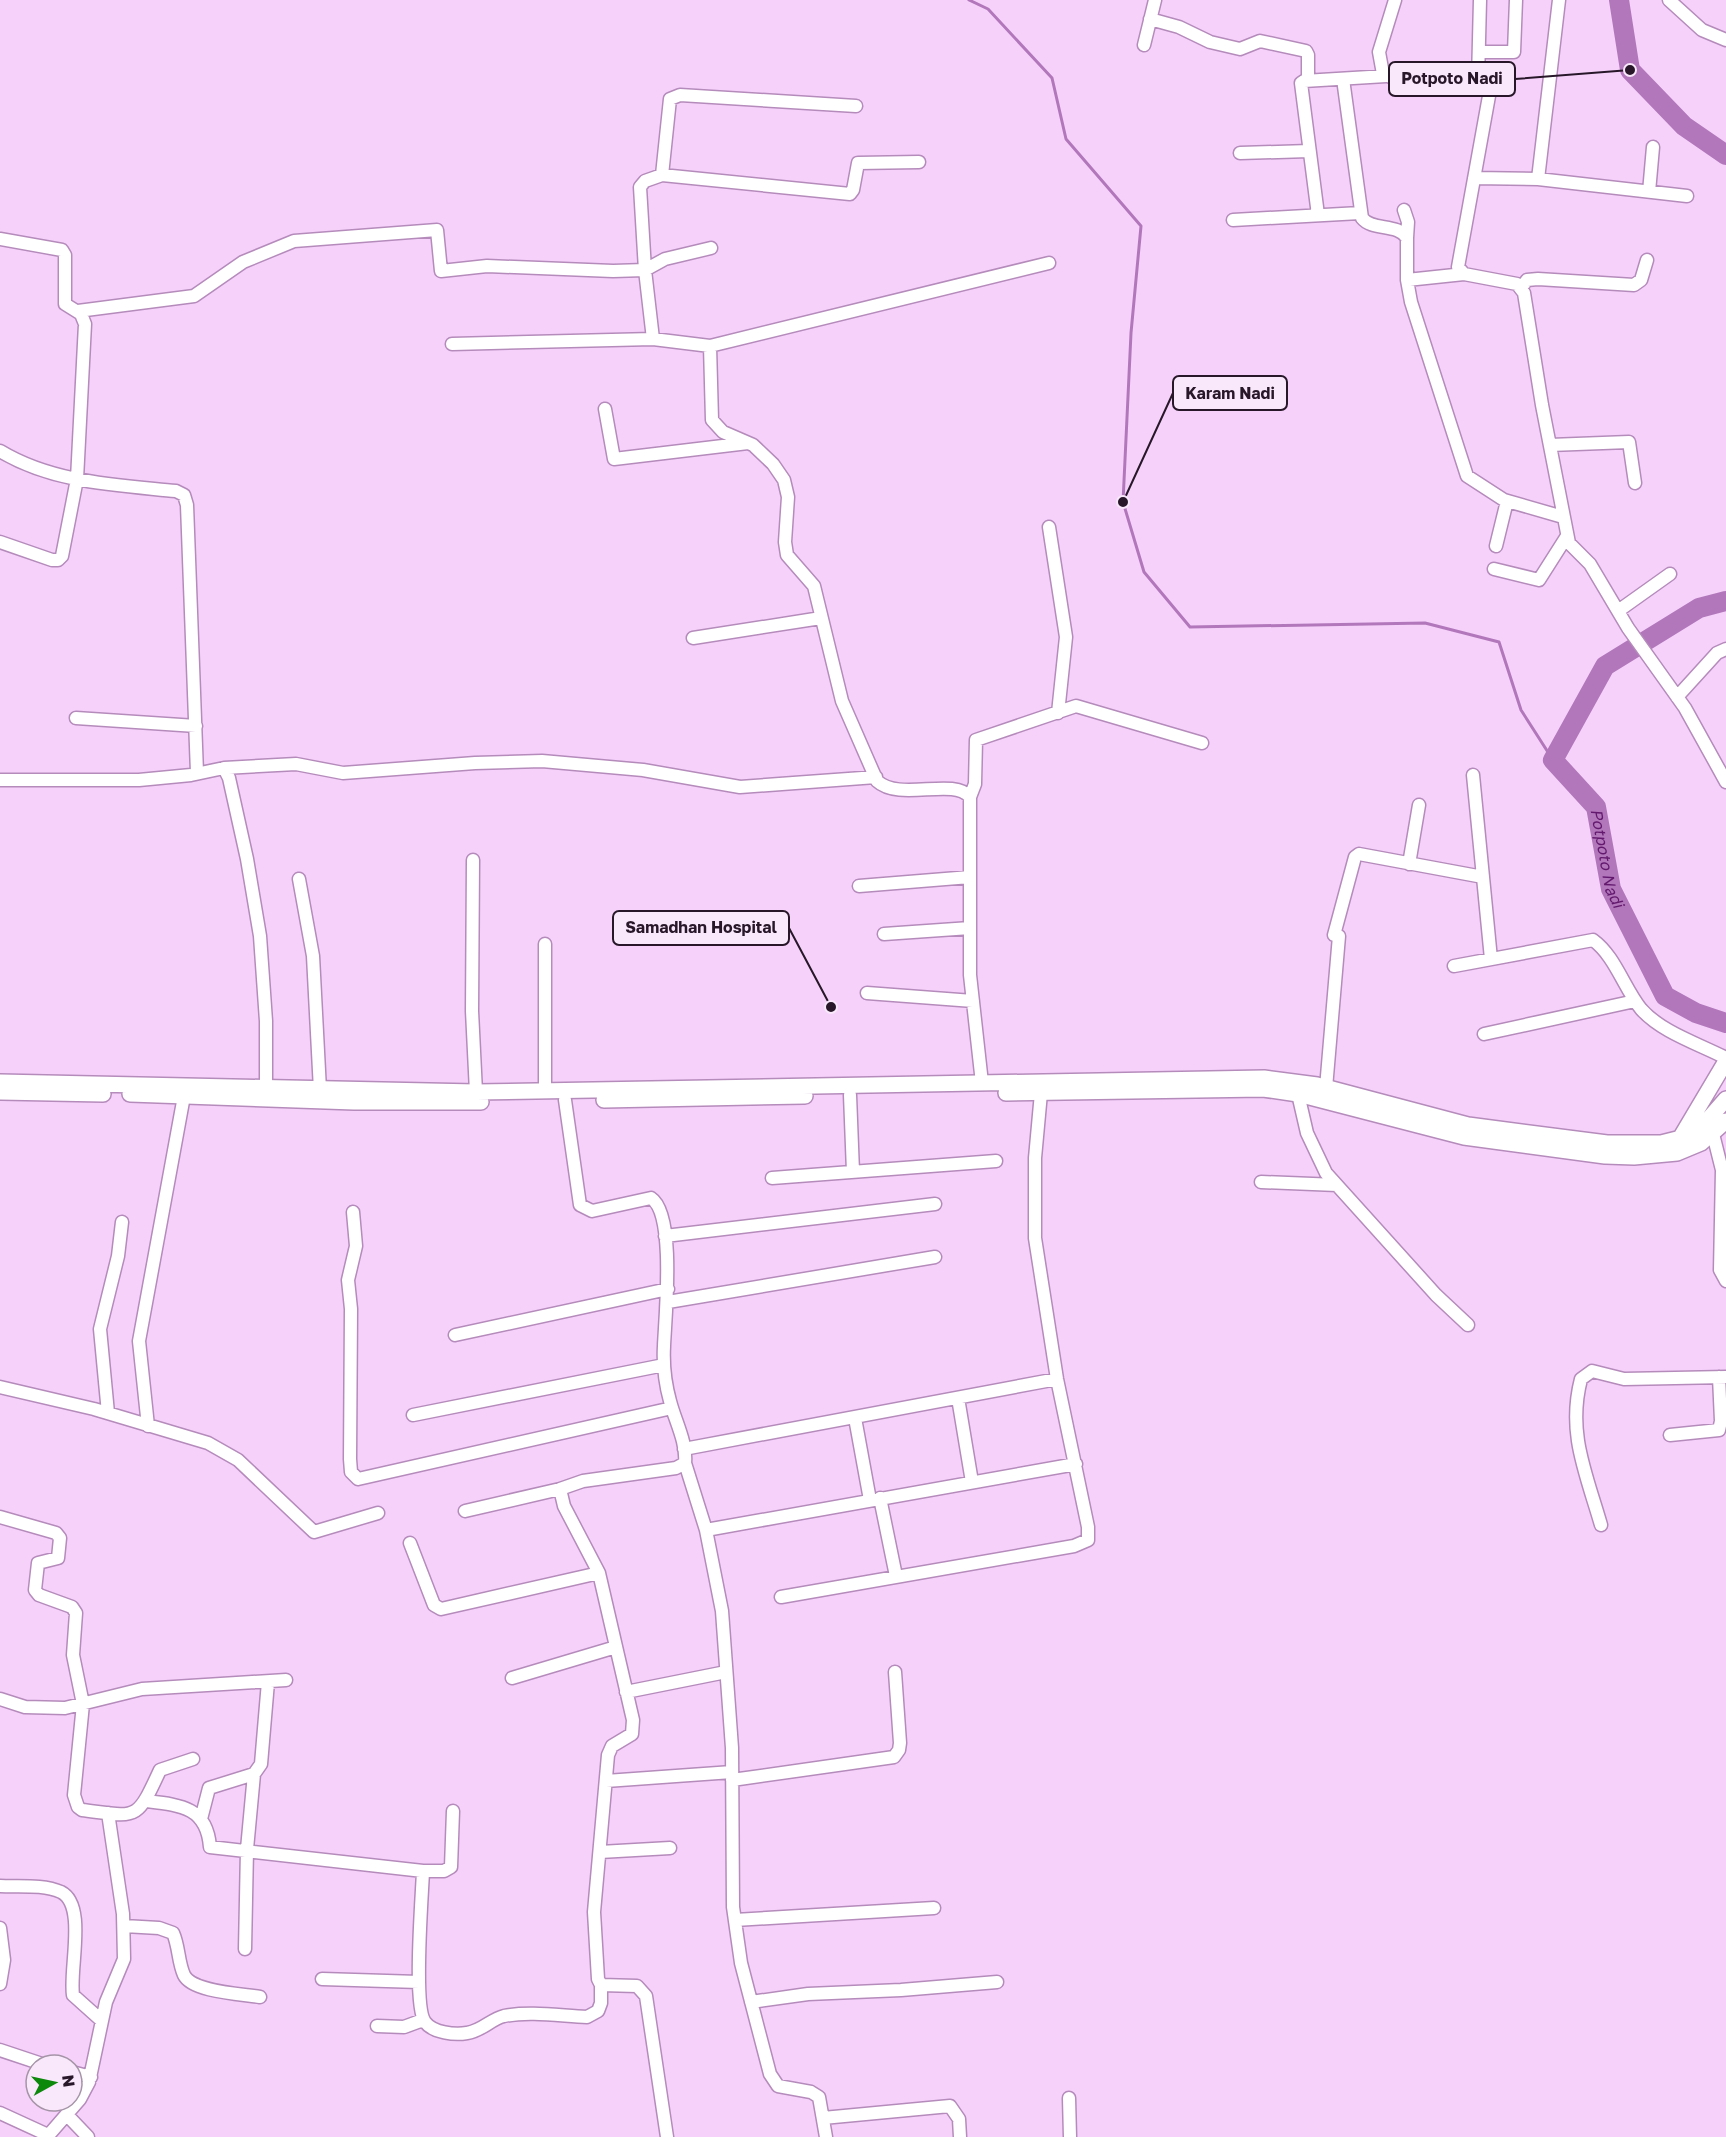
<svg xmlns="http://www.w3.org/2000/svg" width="1726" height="2137" font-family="'Golos Text',sans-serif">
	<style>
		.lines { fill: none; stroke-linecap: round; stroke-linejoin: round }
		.stream { stroke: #b277bb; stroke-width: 3 }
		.river { stroke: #b277bb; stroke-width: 20 }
		.minor-casing { stroke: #b58bbb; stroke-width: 15 }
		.major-casing { stroke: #b58bbb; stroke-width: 18 }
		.minor { stroke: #fff; stroke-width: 12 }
		.major { stroke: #fff; stroke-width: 15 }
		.labels { text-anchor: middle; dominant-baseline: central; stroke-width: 4.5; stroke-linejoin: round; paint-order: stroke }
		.water-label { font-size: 16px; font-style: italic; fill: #63196d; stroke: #f9e7fb }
		.leader { fill: none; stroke: #271729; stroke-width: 2 }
		.callout-dot { fill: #271729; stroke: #f9e7fb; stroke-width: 2 }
		.callout { fill: #f9e7fb; stroke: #271729; stroke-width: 2 }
		.callout-label { font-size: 16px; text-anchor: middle; font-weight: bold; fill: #271729 }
	</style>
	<rect width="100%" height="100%" fill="#f6d2fb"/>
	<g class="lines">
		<!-- stream -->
		<path class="stream" d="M969,0L988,9L1052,78L1066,139L1141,226L1131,333L1123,502L1144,572L1190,627L1425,623L1499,642L1521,710L1553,760"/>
		<!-- river -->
		<g class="river">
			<path d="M1619,0L1630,70L1684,126L1726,155"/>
			<path id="s1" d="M1726,601L1699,608L1605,666L1553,760L1596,807L1611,889L1665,996L1696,1013L1726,1023"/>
		</g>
		<defs>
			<path id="minor" d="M1395,0L1379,52L1383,74L1393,78L1470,79C1481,81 1487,85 1489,96L1458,267L1464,274L1517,284L1524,293L1542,405L1569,543L1590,564L1628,628L1685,708L1726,782
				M1669,0L1702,30L1726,40
				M1150,19L1179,27L1210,42L1240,49L1260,41L1306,51L1308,55V81
				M1144,45L1155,0
				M1479,52H1514L1516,0
				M1343,79L1362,218C1372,231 1398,223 1407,238V280L1411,302L1467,476L1504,500L1563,517
				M1478,80L1480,0
				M1240,153L1309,151
				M662,175L850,194L853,190L858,163L919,162
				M1474,178L1538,179L1687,196
				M1538,179L1559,0
				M1649,192L1653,147
				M1404,210L1408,222L1407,238
				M1318,215L1301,83L1304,81L1386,76
				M1233,220L1360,213
				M0,239L62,250L65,255V304L81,314L85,324L77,479L62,556L58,560H52L0,542
				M711,248L665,259L645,270L640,187L645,181L662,175L670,99L680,95L856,106
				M1407,280L1464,274
				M1521,288L1527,280L1538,279L1634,285L1641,280L1647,260
				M78,311L194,296L243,262L294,241L437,230L441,271L487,266L613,271L645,270L653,339L710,346L712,420L723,432L753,445L773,464L784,480L788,497L785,542L787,555L814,586L842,701L877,781C900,802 953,777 970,797V975L982,1083
				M452,344L653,339
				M710,346L1049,263
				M605,409L614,459L748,443
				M1550,445L1629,442L1635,483
				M0,451C53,483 116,485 176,491L184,495L187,505L197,773
				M1049,527L1066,637L1058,713
				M1496,546L1507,501
				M1494,569L1539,580L1567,536
				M1618,611L1670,574
				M693,638L821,618
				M1677,697L1717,653L1726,649
				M76,718L196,726
				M224,768L296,764L343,773L475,763L542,761L643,770L740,787L876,777
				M1473,775L1491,959
				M0,780H139L191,775L224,768L229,778L247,859L260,936L266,1021V1087
				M970,797L975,784L976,740L1076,706L1202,743
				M473,860L472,1011L476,1092
				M1409,864L1419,805
				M299,879L313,956L320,1090
				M859,886L970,877
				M884,934L970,928
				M1334,935L1355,857L1359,854L1483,877
				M1454,966L1593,940C1615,956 1624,988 1641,1009C1661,1032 1699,1044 1726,1058
				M867,993L973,1001
				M1484,1034L1635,1001
				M1326,1088L1339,936
				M545,1091V944
				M1298,1094L1307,1133L1326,1173L1436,1295L1468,1325
				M850,1095L853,1172
				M565,1100L580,1205L592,1211L651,1198C676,1214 665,1318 664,1346C663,1364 665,1383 670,1401C675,1421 687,1442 685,1463L676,1468L583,1481L560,1489L564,1506L599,1573L633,1720L632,1734L612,1746L608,1755L594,1912L598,1979L601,1985L637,1986L646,1996L667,2137
				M1713,1134L1722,1170L1720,1270L1726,1281
				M772,1178L996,1161
				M1261,1182L1337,1185
				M353,1212L356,1246L348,1280L351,1309L350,1459L351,1472L358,1479L672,1408
				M665,1236L935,1204
				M668,1302L935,1257
				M455,1335L668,1289
				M0,1387L94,1409L208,1443L238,1460L314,1532L378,1513
				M958,1398L972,1482
				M108,1413L100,1329L118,1256L122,1222
				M413,1415L664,1365
				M855,1418L870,1500
				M148,1426L139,1341L184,1096
				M1670,1435L1719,1430L1721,1421L1719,1377
				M684,1449L1057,1379
				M685,1463L706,1530L722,1611L732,1748L733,1907L741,1963L770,2074L778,2086L811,2092L819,2097L826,2137
				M880,1498L896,1576
				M465,1511L560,1489
				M0,1517L56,1533L60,1538L58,1558L38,1563L35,1590L39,1595L72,1607L76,1613L73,1655L83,1704L74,1795L78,1807L82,1810C138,1817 136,1822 160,1770L193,1759
				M1601,1525C1586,1473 1567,1433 1581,1379L1592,1371L1624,1379L1726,1377
				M706,1530L1076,1464
				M410,1543L434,1605L441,1609L599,1573
				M781,1597L1074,1546L1088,1540V1527L1057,1379L1035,1238V1158L1041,1093
				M512,1678L616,1647
				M626,1692L726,1672
				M0,1699L25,1707L65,1708L142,1689L286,1680
				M732,1780L894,1757L899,1750L900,1743L895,1672
				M606,1781L732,1772
				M146,1801C181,1805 207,1807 210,1847L423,1871H444L451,1867L453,1811
				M201,1819L209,1788L254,1774L261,1764L268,1682
				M600,1852L670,1848
				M423,1871C422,1897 413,2006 425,2022C433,2033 455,2035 467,2033C482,2031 491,2019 504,2016C530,2011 561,2016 587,2017L598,2011L601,2003V1985
				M0,1886C19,1887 43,1884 61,1892C87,1905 69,1969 73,1995L102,2021
				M735,1920L934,1908
				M124,1926L159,1928L173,1933C179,1946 178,1962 184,1975C192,1992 242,1994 260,1997
				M0,1928L4,1960L0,1984
				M245,1949L247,1849L254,1774
				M322,1979L419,1982
				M751,2002L808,1994L901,1990L997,1982
				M377,2026L404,2027L423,2020
				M0,2050L45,2065
				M72,2072L91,2077
				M1069,2098L1070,2137
				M0,2113L48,2135
				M67,2115L88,2137
				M823,2118L950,2106L959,2119L960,2137
				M47,2137L80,2099L89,2082L106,2002L124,1959L123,1914L108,1813"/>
			<path id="major" d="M0,1082L476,1092L1264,1078L1317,1085L1468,1125L1607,1143H1661L1681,1138L1705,1123L1726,1099
				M0,1092L103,1094
				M1006,1093L1263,1089L1298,1094L1464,1137L1605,1156L1634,1157L1677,1153L1701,1143L1726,1121
				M130,1094L354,1102H481
				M604,1100L805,1096
				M1682,1135L1726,1061"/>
		</defs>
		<!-- minor casing -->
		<use href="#minor" class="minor-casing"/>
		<!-- major casing -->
		<use href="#major" class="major-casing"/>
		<!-- minor -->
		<use href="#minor" class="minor"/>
		<!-- major -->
		<use href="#major" class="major"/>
	</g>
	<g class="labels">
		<!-- water labels -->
		<g class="water-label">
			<text stroke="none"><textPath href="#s1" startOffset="362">Potpoto Nadi</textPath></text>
		</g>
	</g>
	<!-- callouts -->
	<path class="leader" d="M1630 70L1515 79M1123 502L1173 393M831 1007L789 928"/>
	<g class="callout-dot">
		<circle cx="1630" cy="70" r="6"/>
		<circle cx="1123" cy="502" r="6"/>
		<circle cx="831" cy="1007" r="6"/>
	</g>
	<g class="callout">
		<rect x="1389" y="62" width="126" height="34" rx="6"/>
		<rect x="1173" y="376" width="114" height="34" rx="6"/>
		<rect x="613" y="911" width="176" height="34" rx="6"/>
	</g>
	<g class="callout-label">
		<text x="1452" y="84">Potpoto Nadi</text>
		<text x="1230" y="399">Karam Nadi</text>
		<text x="701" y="933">Samadhan Hospital</text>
	</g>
	<!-- north arrow -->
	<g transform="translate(54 2083) rotate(82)"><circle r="28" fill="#f9e7fb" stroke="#a594a7" stroke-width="1.5"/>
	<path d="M0-4.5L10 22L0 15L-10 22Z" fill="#0c880b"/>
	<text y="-9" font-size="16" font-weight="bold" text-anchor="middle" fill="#271729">N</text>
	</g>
</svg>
